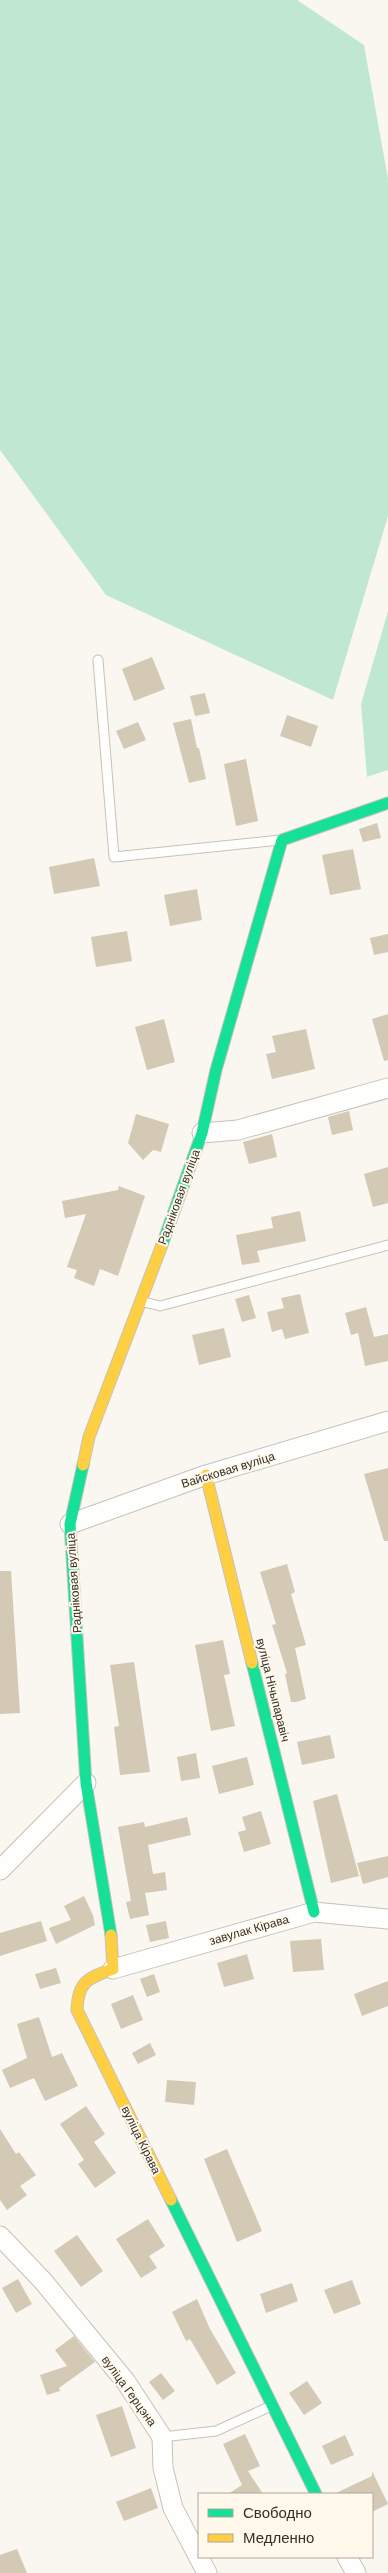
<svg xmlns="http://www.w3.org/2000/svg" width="388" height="2573" font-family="'DM Sans',sans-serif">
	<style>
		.green { fill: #c0e8d0 }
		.building { fill: #d3c9b4 }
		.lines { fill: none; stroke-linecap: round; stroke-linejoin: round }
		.lane-casing { stroke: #c5c2bb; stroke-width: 11 }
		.street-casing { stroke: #c5c2bb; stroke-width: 21 }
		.fast-casing { stroke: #c5c2bb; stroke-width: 13 }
		.slow-casing { stroke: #c5c2bb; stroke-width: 13 }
		.lane { stroke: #fefefd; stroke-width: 9 }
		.street { stroke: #fefefd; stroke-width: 19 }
		.fast { stroke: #16e098; stroke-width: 11 }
		.slow { stroke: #ffcf43; stroke-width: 11 }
		.labels { text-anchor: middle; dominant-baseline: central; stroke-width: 4; stroke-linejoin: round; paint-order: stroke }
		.street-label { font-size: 12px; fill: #33302a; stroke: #fff8eb }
	</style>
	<rect width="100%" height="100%" fill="#faf7f0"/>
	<!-- green -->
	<path class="green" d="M0,0H297L364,45L388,179V516L333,700L106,595L0,450Z
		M388,611V770L367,777L361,704Z"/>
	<!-- building -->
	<path class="building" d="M152,657L165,689L134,701L122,669Z
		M205,693L210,713L195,716L190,696Z
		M287,715L318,726L311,747L280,736Z
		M191,719L197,748H199L206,779L189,783L173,723Z
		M138,722L146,740L124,749L116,731Z
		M246,759L258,821L236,826L224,764Z
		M377,823L381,838L363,842L359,829Z
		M353,849L361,889L330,895L322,855Z
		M94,858L100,886L54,894L49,867Z
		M197,889L202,920L170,926L164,895Z
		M127,931L132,961L96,967L91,937Z
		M388,934V952L374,955L370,938Z
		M388,1014V1060L384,1061L372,1019Z
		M164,1019L175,1062L147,1070L135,1027Z
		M306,1029L315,1069L272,1079L266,1054L276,1052L272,1036Z
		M349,1111L353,1130L332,1135L328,1117Z
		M136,1114L169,1124L161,1152L153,1150L143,1160L128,1143Z
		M272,1134L277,1157L249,1164L243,1142Z
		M388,1167V1203L373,1207L364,1174Z
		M119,1186L145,1196L118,1276L100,1269L94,1286L74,1278L77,1270L67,1267L86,1214L65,1218L62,1201L118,1190Z
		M300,1211L306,1241L257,1251L260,1262L242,1265L236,1235L273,1228L271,1217Z
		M300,1294L309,1333L285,1339L282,1329L272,1332L267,1312L284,1308L281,1298Z
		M249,1295L256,1318L242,1322L235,1299Z
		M366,1307L374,1337L388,1334V1361L365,1366L358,1333L351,1335L345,1313Z
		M224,1328L231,1357L199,1365L192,1335Z
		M388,1468V1541H384L364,1474Z
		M287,1564L295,1592L291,1594L306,1645L295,1648L306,1699L296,1702H291L285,1674L287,1673L272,1625L276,1624L260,1572Z
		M0,1571H11L20,1713L0,1714Z
		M223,1640L230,1674L224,1675L235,1726L211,1731L195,1645Z
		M134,1662L150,1772L120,1775L114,1727L119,1726L110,1665Z
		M330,1735L335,1758L302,1765L297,1742Z
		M196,1753L200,1778L181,1781L177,1757Z
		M247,1757L254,1785L219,1794L212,1766Z
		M337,1794L359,1876L331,1883L313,1801Z
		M261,1811L271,1844L244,1852L238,1832L246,1830L242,1817Z
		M187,1817L191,1835L148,1845L153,1874L165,1872L167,1890L145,1893L149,1915L130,1919L126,1902L131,1901L118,1827L144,1822L145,1827Z
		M388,1856V1877L363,1884L357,1863Z
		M84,1896L93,1915L95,1925L56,1944L49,1928L71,1920L64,1906Z
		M41,1921L47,1941L0,1956V1933Z
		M166,1921L169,1938L150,1942L146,1925Z
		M321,1939L324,1970L293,1972L290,1941Z
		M247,1954L254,1979L224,1987L217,1963Z
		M56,1968L61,1983L40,1989L35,1974Z
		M154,1974L160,1992L147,1997L140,1979Z
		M388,1981V2006L362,2016L354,1994Z
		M133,1995L143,2020L121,2029L111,2004Z
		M39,2017L52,2057L62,2053L78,2086L45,2101L34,2078L10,2088L2,2070L27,2058L17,2024Z
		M150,2043L156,2055L138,2064L132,2053Z
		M167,2080L196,2082L194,2105L165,2102Z
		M86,2106L105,2134L94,2142L116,2173L95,2188L78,2164L84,2160L60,2124Z
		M0,2129L16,2154L19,2152L36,2175L20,2186L27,2195L7,2210L0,2200Z
		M227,2149L262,2231L237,2242L204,2159Z
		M148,2219L165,2246L149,2256L157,2268L141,2278L116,2239Z
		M77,2235L103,2271L81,2287L54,2251Z
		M18,2279L32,2304L16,2313L2,2288Z
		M352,2280L361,2304L334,2314L324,2290Z
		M292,2283L298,2301L266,2313L260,2294Z
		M197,2299L210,2329L236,2373L217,2385L190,2339L186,2341L172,2312Z
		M74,2336L95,2362L59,2388L60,2391L47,2395L40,2375L67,2366L55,2350Z
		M161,2373L175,2391L163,2400L149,2382Z
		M307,2381L322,2403L304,2415L289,2393Z
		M122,2406L136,2448L111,2457L96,2415Z
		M245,2434L260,2466L248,2471L263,2494H228L242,2485L223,2444Z
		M345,2435L354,2455L331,2465L322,2446Z
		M372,2471L388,2504L372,2512V2494H334L372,2476Z
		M151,2488L158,2508L124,2521L116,2502Z
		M17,2549L27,2573H0V2555Z"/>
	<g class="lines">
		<defs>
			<path id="lane" d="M98,660L114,857L280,840
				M144,1302L160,1306L388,1245
				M162,2437L216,2431L271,2406"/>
			<path id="street" d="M202,1133L238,1130L388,1088
				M70,1524L206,1475L388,1421
				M0,1870L86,1783
				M113,1969L314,1912L388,1919
				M0,2236L43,2281L126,2382L162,2437L163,2468L173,2508L207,2573
				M347,2557L356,2573"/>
			<path id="fast" d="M162,1245L202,1133L216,1070L282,840L388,803
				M83,1465L70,1524L86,1783L111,1935
				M252,1663L314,1912
				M171,2200L316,2494"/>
			<path id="slow" d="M83,1465L89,1437L162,1245
				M206,1475L252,1663
				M111,1935L113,1969C88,1978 78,1981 77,2010L171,2200"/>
		</defs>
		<!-- lane casing -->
		<use href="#lane" class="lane-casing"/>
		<!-- street casing -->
		<use href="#street" class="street-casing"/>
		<!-- fast casing -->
		<use href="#fast" class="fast-casing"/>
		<!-- slow casing -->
		<use href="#slow" class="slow-casing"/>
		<!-- lane -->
		<use href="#lane" class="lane"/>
		<!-- street -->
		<use href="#street" class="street"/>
		<!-- fast -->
		<use href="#fast" class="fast"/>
		<!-- slow -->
		<use href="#slow" class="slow"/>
	</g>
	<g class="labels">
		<!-- street labels -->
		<g class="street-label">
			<text transform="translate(179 1197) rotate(-70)">Радніковая вуліца</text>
			<text transform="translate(228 1470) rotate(-17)">Вайсковая вуліца</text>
			<text transform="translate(74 1583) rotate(-94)">Радніковая вуліца</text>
			<text transform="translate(273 1690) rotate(76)">вуліца Нічыпаравіч</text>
			<text transform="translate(249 1930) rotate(-16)">завулак Кірава</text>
			<text transform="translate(141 2140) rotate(64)">вуліца Кірава</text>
			<text transform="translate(129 2391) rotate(54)">вуліца Герцэна</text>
		</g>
	</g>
	<!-- legend -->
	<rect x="198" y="2493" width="175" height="65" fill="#fff8eb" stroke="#ada89e"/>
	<rect x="208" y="2509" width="25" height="8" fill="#16e098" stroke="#ada89e"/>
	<text x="243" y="2518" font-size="15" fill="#33302a">Свободно</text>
	<rect x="208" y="2534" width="25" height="8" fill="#ffcf43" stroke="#ada89e"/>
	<text x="243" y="2543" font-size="15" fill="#33302a">Медленно</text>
</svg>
